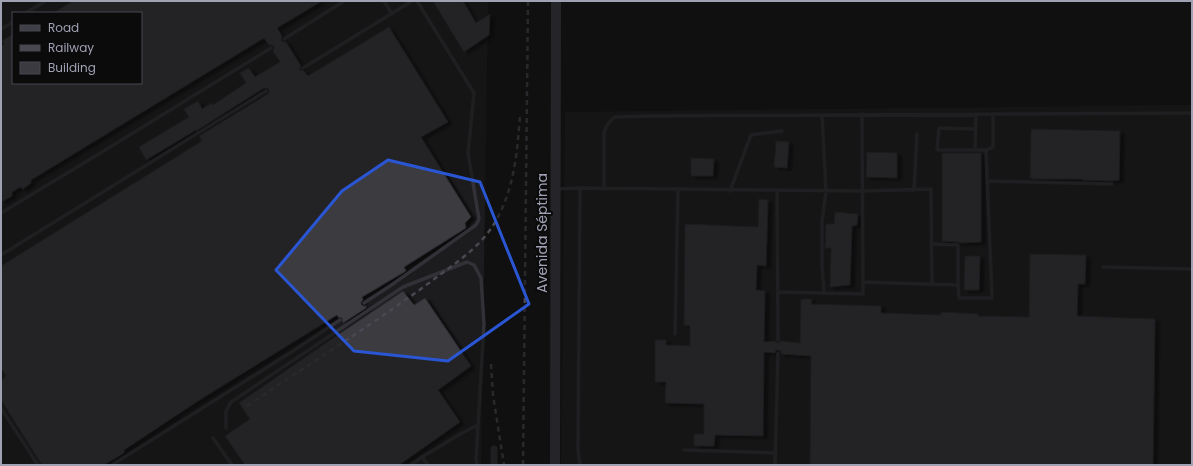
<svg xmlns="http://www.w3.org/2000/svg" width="1193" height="466" font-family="Poppins,sans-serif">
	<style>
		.built { fill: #1c1c1e; fill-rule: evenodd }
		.building { fill: #3a3a40; stroke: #2a2a2e; filter: url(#shadow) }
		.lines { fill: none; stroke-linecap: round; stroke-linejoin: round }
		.lane { stroke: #313137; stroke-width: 3.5 }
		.street { stroke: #313137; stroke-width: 7 }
		.secondary { stroke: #3e3f47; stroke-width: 10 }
		.rail { stroke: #474850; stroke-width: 2.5; stroke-dasharray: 5 4; stroke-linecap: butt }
		.marked { fill: none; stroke: #2a56d4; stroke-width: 3; stroke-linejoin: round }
		.labels { text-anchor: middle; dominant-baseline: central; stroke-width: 4; stroke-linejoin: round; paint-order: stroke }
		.street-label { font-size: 14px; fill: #a0a2b4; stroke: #0b0b0c }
	</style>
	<defs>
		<filter id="shadow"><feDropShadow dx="4.5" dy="2.5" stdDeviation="1" flood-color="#0009"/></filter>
	</defs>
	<rect width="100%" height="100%" fill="#101011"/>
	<!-- built -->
	<path class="built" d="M1,1H488L481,465H1ZM13,13H141V83H13Z
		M1192,105V465H561L565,112Z"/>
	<!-- building -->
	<path class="building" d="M73,1H322L277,28L282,36L281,40L283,42H286L301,66L300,68V70L304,71L308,76L389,27L448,122L421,137L471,217L465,223L466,228L404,267L406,271L362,297L363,300L361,302V304L363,306H366V308L343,323L342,318L338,317L337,315L198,401L124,450V453L104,465H42L1,400V381L6,376L1,368V266L202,141L199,136L268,94L269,91V89L264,88L196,131V130L146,160L139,147L189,117L184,109L198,101L202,109L212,103L213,105L246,83L240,73L249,68L255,77L280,62L273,51L274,48V46L271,45H269L264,38L31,180V183L23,189L20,187L12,192V196L1,202V47L4,44L2,41L13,34V83H141V13H53Z
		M433,1H463L476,23L490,14L489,35L464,52Z
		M1031,129L1120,131L1119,180L1111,181L1082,180V179H1032V178H1030Z
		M776,141L789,142L787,168L774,167Z
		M867,152L897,153V178L866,177Z
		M942,153H981V242L961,243L958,242L942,241Z
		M691,158L714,159L713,176H691Z
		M759,199L768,200L766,266L757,265L756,290L765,291L764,342L775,341L778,343L781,341L800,343L801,299H812L811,304L881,306V313L941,315V312L978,314V316L1029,317L1030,254L1086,255L1085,284H1078L1077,316L1155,319L1153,465H810L811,356L781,354V351L778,350H776L775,353L764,352L763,436L715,435L714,446H694V434H704V404L665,403L666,382H655V340H666V345L690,346V326L684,325L685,224L758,227Z
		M835,212L858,214L857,225L852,226L850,285L830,287L831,248H825L826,224H834Z
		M965,256H980L979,290H964Z
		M403,291L414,305L425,298L471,366L438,390L460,422L399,465H245L225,436L250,419L239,403L317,349Z"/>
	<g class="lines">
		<!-- lane -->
		<path class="lane" d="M384,1L392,14
			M26,13L45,1
			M1,29L13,22
			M284,39L344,1
			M303,68L412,1
			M976,114L975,150H986L993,147V114
			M822,115L826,191L822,222V265L824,293
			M975,150H938L937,149L939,128L976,129
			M987,181L1112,184
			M580,188L578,449L580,465
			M557,189L580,188L863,191L931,189L932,285
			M604,189V133C606,126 609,121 615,117L649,116L1192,113
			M914,190L917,134
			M730,191L751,135L782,131
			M777,191L778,340
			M1,213L102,152L271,48
			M932,244L958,245V285
			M1,255L266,91
			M1103,267L1192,269
			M863,282L958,285L959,298H992L986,150
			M779,292L863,294L862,114
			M364,303L393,284L476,225L479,219L468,153L474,93L417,1
			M675,334L678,190
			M1,408L38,465
			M226,428V411L231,402L403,287L467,262L474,265L481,278L484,324L476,459L477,465
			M213,438L232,465
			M684,450L776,453
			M112,465L293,351L340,320
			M411,465L422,457
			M428,465L422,457L462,433L478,425
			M775,465L778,353"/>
		<!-- street -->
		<path class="street" d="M494,465V449"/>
		<!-- secondary -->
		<path class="secondary" d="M555,465L556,1"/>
		<!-- rail -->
		<path class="rail" d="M491,364L493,395L504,465
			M247,406C308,365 370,326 429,283C452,265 478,250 494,224C514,191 517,154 520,116
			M523,465L528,1"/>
	</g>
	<!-- marked area -->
	<path d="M0 0H1193V466H0ZM388,160L480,182L529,304L448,361L354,351L276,270L342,191Z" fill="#101011" fill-opacity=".55" fill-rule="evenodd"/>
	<path class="marked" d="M388,160L480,182L529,304L448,361L354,351L276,270L342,191Z"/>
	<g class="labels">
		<!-- street labels -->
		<g class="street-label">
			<text transform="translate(542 233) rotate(-90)">Avenida Séptima</text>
		</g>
	</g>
	<!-- border -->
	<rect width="1193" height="466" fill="none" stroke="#a0a2b4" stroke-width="4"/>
	<!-- legend -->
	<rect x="12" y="12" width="130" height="72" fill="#0b0b0c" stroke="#47474f"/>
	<rect x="20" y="25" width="20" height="6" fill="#3e3f47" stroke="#47474f"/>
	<text x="48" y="32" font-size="12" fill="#a0a2b4">Road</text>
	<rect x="20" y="45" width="20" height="6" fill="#474850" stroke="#47474f"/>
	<text x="48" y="52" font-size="12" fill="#a0a2b4">Railway</text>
	<rect x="20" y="62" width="20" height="12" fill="#3a3a40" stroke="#47474f"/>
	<text x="48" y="72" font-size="12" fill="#a0a2b4">Building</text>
</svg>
